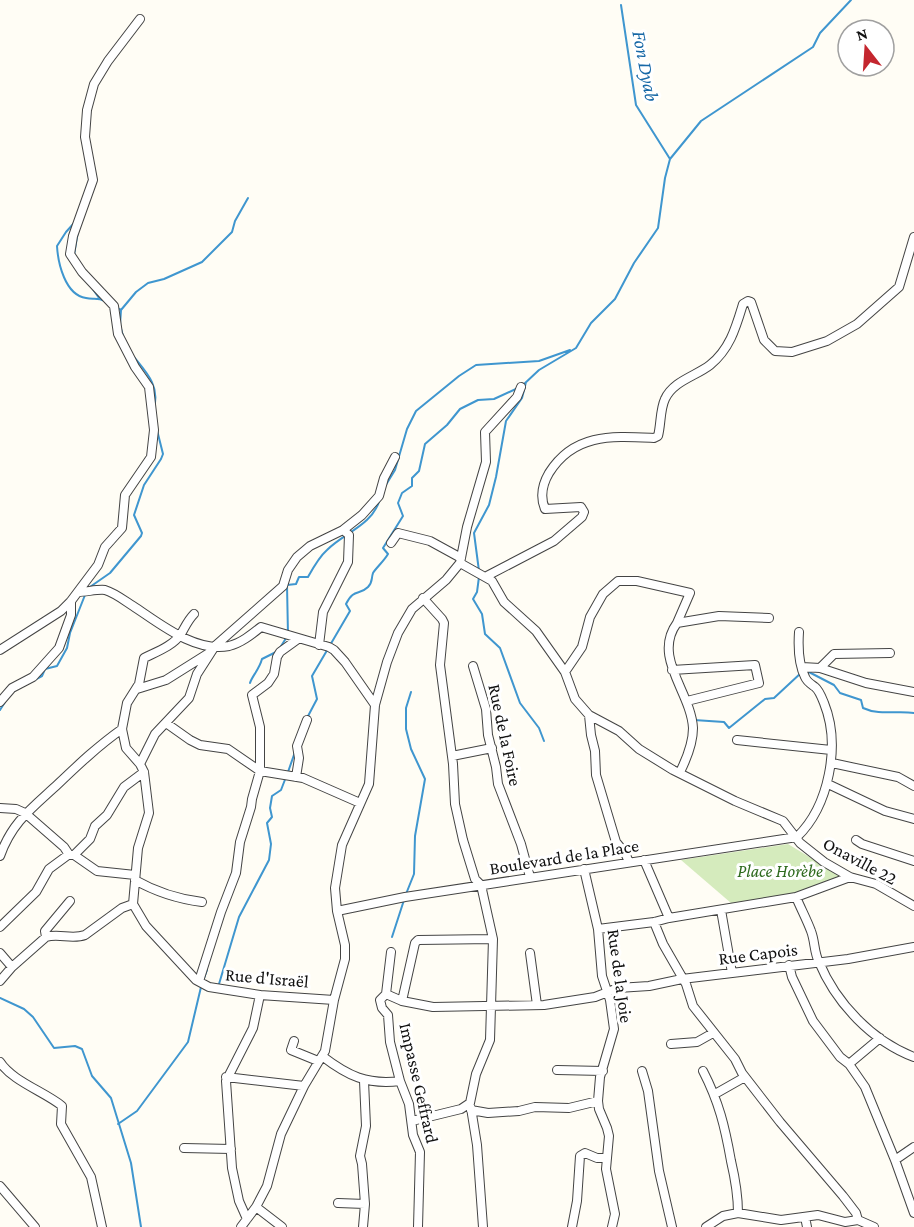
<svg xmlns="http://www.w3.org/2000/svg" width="914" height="1227" font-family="'Crimson Pro',serif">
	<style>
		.green { fill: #d5ebbd }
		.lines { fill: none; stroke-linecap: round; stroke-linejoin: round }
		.stream { stroke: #3f96cf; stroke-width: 2 }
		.minor-casing { stroke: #444; stroke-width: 10 }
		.minor { stroke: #fff; stroke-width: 8 }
		.labels { text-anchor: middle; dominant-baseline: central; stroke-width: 6; stroke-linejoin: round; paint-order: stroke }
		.street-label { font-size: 18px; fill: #111; stroke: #fff }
		.park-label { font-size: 18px; font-style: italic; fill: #2f6b1f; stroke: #fff }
		.water-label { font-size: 20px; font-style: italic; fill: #1768a6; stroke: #fff }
	</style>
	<rect width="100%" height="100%" fill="#fffdf5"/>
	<!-- green -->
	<path class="green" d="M788,844L844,878L802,894L731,903L681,860Z"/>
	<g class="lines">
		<!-- stream -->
		<path class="stream" d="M621,5L636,105L670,159
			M75,222L66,232L57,246C58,263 65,295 86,298C93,300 97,297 105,301
			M74,255L78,231
			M90,285L99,298
			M117,308L121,310L120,325L123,336
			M121,310L136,292L148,283L164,279L202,262L232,232L235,221L248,198
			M134,357C146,372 160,386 154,407
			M523,385L539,370L576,348L591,323L615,299L634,263L658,228L665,178L670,159L701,121L813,47L820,33L851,0
			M384,488L395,470L407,429L416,411L459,376L476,365L539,361L570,350
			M479,571L474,533L489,505L496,477L506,421L522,398L526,382
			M479,577L477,592L473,599L482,614L485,634L500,648L520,703L539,728L544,741
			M87,589L110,573L141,536L142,533L134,515L144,485L161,459L163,454L157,430
			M805,670L834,685L840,693L861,700L863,708C880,716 897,710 914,713
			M250,683C252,676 259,670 262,659L278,651L288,635L287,585L296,584L299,577H308C313,568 319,557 327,550C345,532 372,526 380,499
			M25,685L42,676L45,669L57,666L67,648L70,633L85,595
			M0,710L5,702
			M307,718L317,699L312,676L350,611L346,604C354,588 359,596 368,587C373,582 371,579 373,573C376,568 384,561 388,554L383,548L403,516L398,503L402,493L412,486V478L419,471L425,444L447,425L460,409L478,400L494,399L518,388
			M694,720L724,722L729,728L765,699L774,698L802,672
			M288,772L295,752
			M406,894L414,874L415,836L425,779L411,749L406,729V708L411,692
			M392,937L404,900
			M203,981L207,970
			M219,984L239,917L269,860L271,844L267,823L272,817L270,808L272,796L281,790L286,777
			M0,998L24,1009L33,1017L54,1048L75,1046L82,1049L92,1076L111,1098L131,1163L141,1227
			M118,1124L137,1111L188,1042L201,987"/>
		<defs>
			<path id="minor" d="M391,543L398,533L430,541L461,558
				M460,563L492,581L504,602L536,631L565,672L575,699L589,715L619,731L639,749L673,770L735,801L783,821L800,843L824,862L850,877L876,884L914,906
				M485,577L554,541L582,517L584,512L581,507L545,509C540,497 542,485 549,473C574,433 612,436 654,438L658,436C661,425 660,409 665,399C673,381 696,376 710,365C730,349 736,327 743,304L748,301L751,302L764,340L775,351L792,352L827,341L857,324L899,287L914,237
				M78,592C86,592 98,589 105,590C115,593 125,601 133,606C159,623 195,653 229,646C241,643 251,635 261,627L329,647L334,650L345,662L375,705
				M194,614C188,620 185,627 181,634C173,646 156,652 144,658L139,684L127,703L122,729L126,748L140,764L144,772L149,813L138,848L133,904L146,926L196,980L209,987L260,995L334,1000
				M319,645L323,612L348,562L349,535L343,530
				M0,650L61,611L71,601L98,565L105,547L122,528L125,495L151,457L154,430L149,387L135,367L118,334L114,306L82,272L70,254L73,236L93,180L85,137L87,110L94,84L108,61L140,19
				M473,666L486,709L488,735L496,767L498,784L521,844L530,877
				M802,667L820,668L866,683L914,692
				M820,668L834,654L890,653
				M672,670L755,665L759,683L687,701
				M565,672L582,647L590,617L603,594L618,581H637L690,593L677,623
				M137,689L166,680L209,653
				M0,702L12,688L33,677L59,648L71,615V601
				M589,715L591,735L595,751L596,775L616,842L625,853L629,862
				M166,723L190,740L200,745L228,749L260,771L303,778L360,803
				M737,740L831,750
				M452,756L492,748
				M832,763L898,777L914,786
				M140,764L155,734L189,698L197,674L215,646L283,586L288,570L297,557L310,546L343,530L362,515L379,496L384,478L395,457
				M680,772C686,760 693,742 693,728C691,692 652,657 677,623L719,616L769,618
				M296,777L299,758L297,746L307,720
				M828,784L885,811L914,819
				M0,808L16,809L25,813L64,847L68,853V855
				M797,837C829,806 841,745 824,703C822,698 819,690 815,687C811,684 807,682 805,677C798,663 798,647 799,632
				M856,840L862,844L914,861
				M74,855L90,839L95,826L107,815L124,787L144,772
				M0,856C12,822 32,808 58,784C79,764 98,746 122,729
				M644,860L669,918
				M584,869L598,929L602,976L610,1000L614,1029L600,1077L598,1101L599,1109L607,1128L609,1136L606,1169L615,1214L612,1227
				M135,880C156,892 178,899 202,902
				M796,897C801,909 807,920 811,931C815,941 814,953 819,962C836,1003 872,1041 914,1057
				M721,910L732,973
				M337,911L405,897L797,837
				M654,922L663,944L686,984L693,1006L735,1059L742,1073L780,1122L843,1196L856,1213L858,1220
				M0,927L36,892L49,869L68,855H74L97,871L135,875
				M598,929L654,922L669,918L796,897L850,877
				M46,937L45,931L70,901
				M391,952L386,994L380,1000L382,1008L388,1015L390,1042L400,1081L409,1104L413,1135L420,1152L418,1227
				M0,953L12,967
				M530,953L537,1005
				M789,965L792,977L813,1021L840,1057L849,1064L865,1087L895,1160L914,1213
				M0,981L12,967L46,937C59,933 72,940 85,935L122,908L133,904
				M199,981L221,912L236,873L240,842L251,807L252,799L260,771V727L252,695L268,683L274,674L277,657L280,652L298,639
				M386,994L402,1001L433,1007L544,1005L595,997L618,988L649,986L682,979L848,959L914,947
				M402,1001L415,943L418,940L493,939
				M294,1041L291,1050L318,1061
				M671,1044L697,1042L713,1033
				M322,1056C348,1076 367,1085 400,1081
				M0,1062C12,1081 45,1092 62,1106L61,1124L91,1177L102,1227
				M849,1064L880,1038
				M557,1070L603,1071
				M642,1071L648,1091L659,1171L672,1227
				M703,1071C719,1102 725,1127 731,1161C735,1178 738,1195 738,1213
				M226,1077L304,1086
				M715,1094L745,1077
				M471,1108L477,1145L483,1227
				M471,1110L488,1113L519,1111L535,1107L569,1108L598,1101
				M412,1121L461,1109L470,1103L476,1074L490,1040L493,939L481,885L475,879L463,840L455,804L453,764L440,665L444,623L442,619L423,598
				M184,1148L231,1149
				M895,1160L914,1147
				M0,1186L35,1227
				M338,1203L365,1204
				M256,1207L282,1227
				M805,1217L807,1227
				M247,1219L239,1201L232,1168L226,1081L253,1028L260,995
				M241,1227L256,1207L267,1186L281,1134L304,1086L325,1051L334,1000L345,959V945L337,911L335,888L342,845L369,784L375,705L387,662L398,633L412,609L446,580L460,563L467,527L486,462L485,432L517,397L521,387
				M363,1227L365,1204L362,1164L360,1156L366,1126L364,1081
				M572,1227L577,1201L580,1156L585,1153L597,1158H606
				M706,1227L723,1216L738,1213L781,1220L818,1215L845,1222L858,1220L874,1227"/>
		</defs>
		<!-- minor casing -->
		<use href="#minor" class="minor-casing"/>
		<!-- minor -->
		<use href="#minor" class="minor"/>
	</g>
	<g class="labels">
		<!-- street labels -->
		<g class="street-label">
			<text transform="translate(505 735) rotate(78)">Rue de la Foire</text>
			<text transform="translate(564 857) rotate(-9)">Boulevard de la Place</text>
			<text transform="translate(860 861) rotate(28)">Onaville 22</text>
			<text transform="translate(758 954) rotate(-7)">Rue Capois</text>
			<text transform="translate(620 976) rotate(82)">Rue de la Joie</text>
			<text transform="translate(267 978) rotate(5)">Rue d'Israël</text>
			<text transform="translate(419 1083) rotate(77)">Impasse Geffrard</text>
		</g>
		<!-- park labels -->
		<g class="park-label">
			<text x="780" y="871">Place Horèbe</text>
		</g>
		<!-- water labels -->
		<g class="water-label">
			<text transform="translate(646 66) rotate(79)">Fon Dyab</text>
		</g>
	</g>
	<!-- north arrow -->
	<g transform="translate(866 48) rotate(343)"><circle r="28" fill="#ffffff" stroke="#a0a0a0" stroke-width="1.5"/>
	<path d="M0-4.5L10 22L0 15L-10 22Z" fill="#c4262e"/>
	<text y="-9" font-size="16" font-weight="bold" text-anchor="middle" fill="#111111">N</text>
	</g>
</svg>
